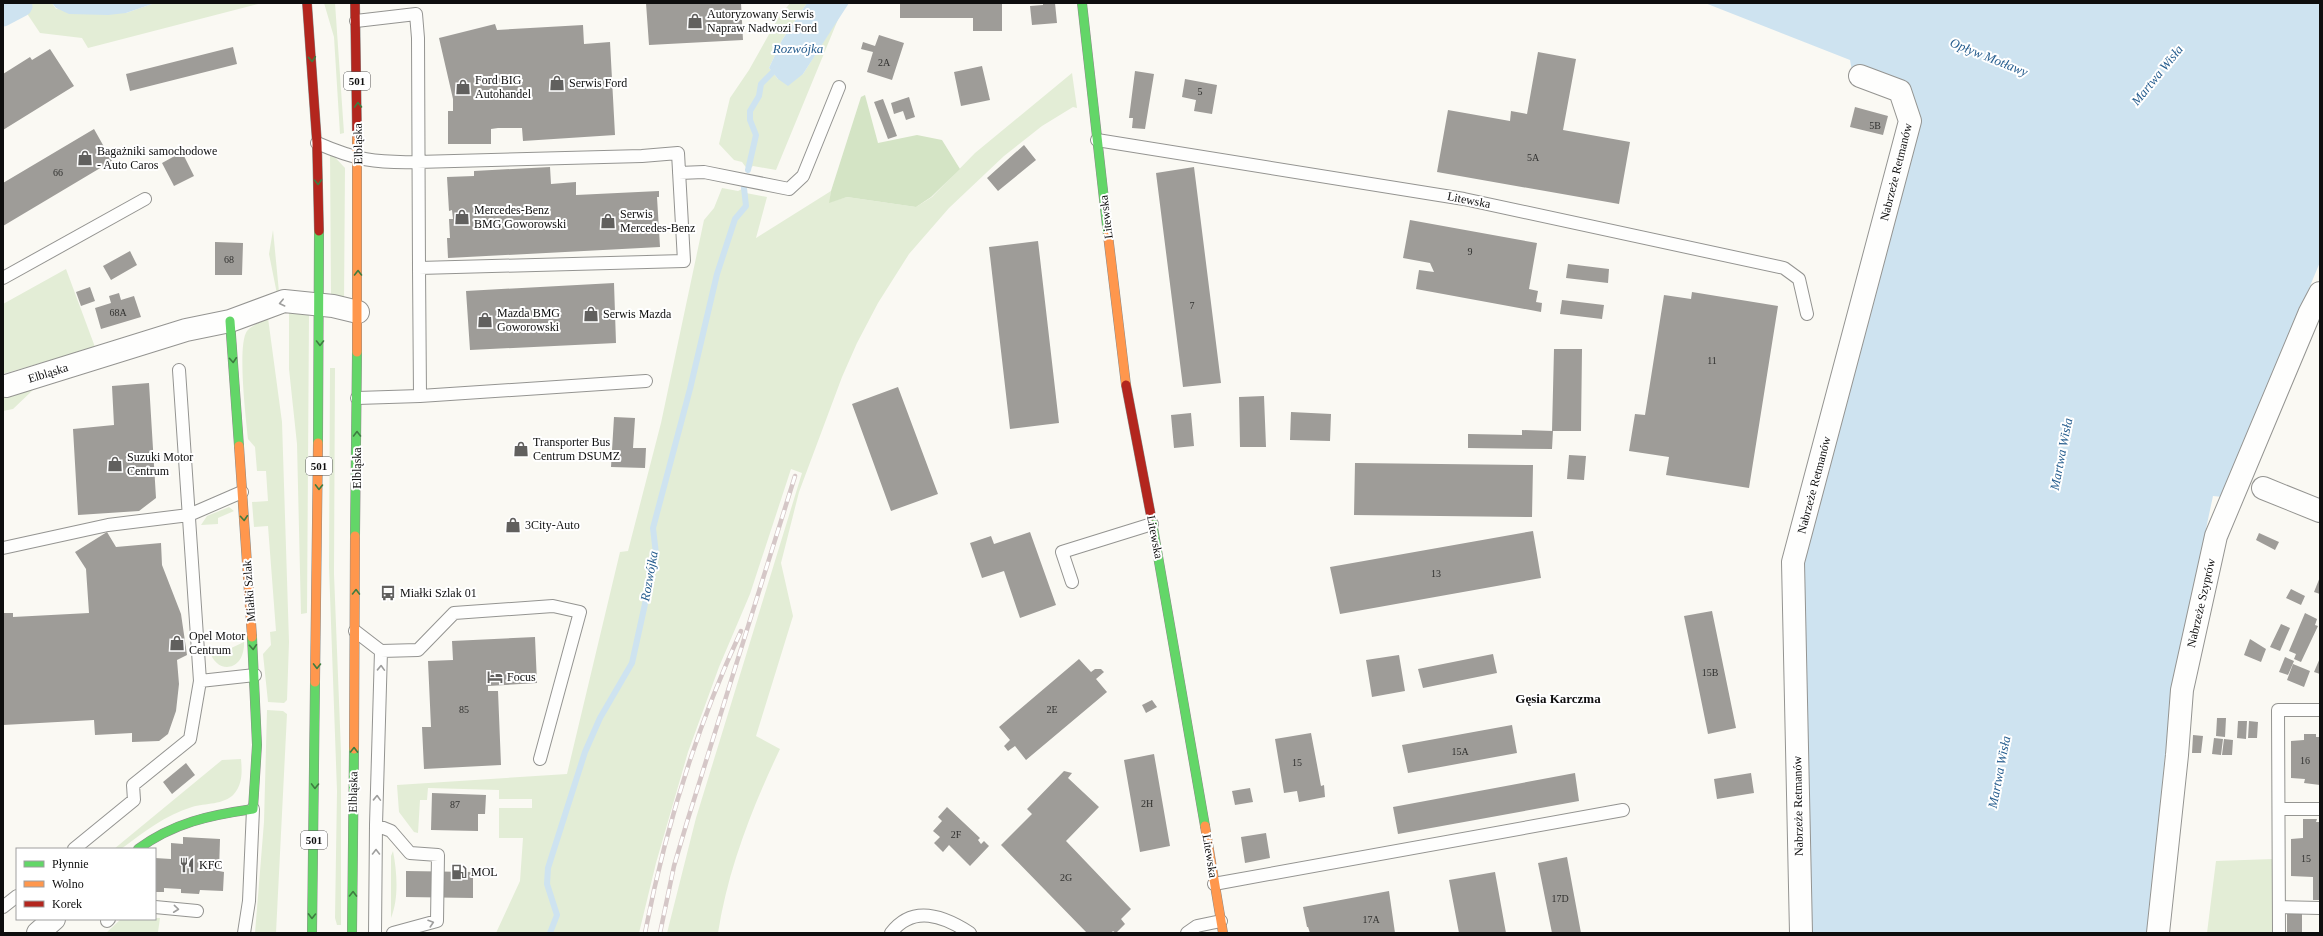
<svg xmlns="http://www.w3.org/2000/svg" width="2323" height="936" font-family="'Times New Roman',serif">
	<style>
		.green { fill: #e3edd6 }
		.forest { fill: #d4e4c5 }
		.water { fill: #cee3f0 }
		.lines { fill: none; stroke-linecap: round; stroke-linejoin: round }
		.stream { stroke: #cee3f0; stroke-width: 6 }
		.canal { stroke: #cee3f0; stroke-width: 21 }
		.building { fill: #9e9c98 }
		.lane-casing { stroke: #949491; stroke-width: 14 }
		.street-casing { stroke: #949491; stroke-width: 24 }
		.fast-casing { stroke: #8b8a88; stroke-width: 10 }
		.slow-casing { stroke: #8b8a88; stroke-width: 10 }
		.jam-casing { stroke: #8b8a88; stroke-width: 10 }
		.lane { stroke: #fefefd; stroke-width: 12 }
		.street { stroke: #fefefd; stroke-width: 22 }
		.fast { stroke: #63d668; stroke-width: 9 }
		.slow { stroke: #ff974d; stroke-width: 9 }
		.jam { stroke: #b3261e; stroke-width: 9 }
		.rail-casing { stroke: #d5c7c7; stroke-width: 4.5 }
		.rail { stroke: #fff; stroke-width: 3; stroke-dasharray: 9; stroke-linecap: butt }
		.oneway { stroke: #3d7c40 }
		.oneway2 { stroke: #9e9e9d }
		.labels { text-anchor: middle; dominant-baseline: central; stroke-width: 4; stroke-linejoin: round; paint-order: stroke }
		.number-label { font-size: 10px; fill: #323230 }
		.shield { fill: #fff; stroke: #565656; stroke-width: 1 }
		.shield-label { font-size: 11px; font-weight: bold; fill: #0e0e0e }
		.poi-label { font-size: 12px; fill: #0e0e0e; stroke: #fff; text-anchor: start }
		.street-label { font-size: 12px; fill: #0e0e0e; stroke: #fff }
		.water-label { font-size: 13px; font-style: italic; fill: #275e8f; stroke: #fff }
		.neighbourhood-label { font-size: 13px; font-weight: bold; fill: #0e0e0e; stroke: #fff }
	</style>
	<rect width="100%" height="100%" fill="#faf9f3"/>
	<!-- green -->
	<path class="green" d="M20,3H52L56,9L126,13L155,3H262L88,48L82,38L40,33Z
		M324,3H335L344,133L340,134L334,37Z
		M790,3H807L782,40L769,68L778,79L803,74L839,17L776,170L753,166L748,170L742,162L734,160L719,144L730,98L749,70L777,20Z
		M1072,73L1077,108L1073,107L1042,126L1004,156L949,208L909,254L878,303L857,343L842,377L799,492L781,563L793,616L756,736L780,749C752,808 728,869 718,933H667L696,818L802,473L791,469L750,594L719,667L688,752L656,863L639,933H496L520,881L523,838H499V808H532V799H499V790L428,788L427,800H420L418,833L414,832L399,812L397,785L567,774L620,552L628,551L661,423L704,220L714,208L722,188L738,191L744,188L746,193L767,197L756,238L831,191L830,202L847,197L916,207L932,197L975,153Z
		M330,152L345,168L344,305L331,295Z
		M273,230L279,292L277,294L269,254Z
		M66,269L95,347L3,374V304Z
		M289,310L309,315L307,613L301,614L297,444L289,369Z
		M268,318L282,422L289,642L287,700L284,703L268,702L263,654L271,645L270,632L276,631L268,526L254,527L252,502L268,501L266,471H257L255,447L248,439C246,419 237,345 247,331C252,325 261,322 268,318Z
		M330,368H335L334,574L341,752V925H337L335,918L337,791L329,567Z
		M35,388L13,409L3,411V397Z
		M229,507L234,511L218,518V524L201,525L207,516Z
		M244,642C245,673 215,674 210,651L227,650Z
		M267,710L283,711L287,714L276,933H255L264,822Z
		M241,759C242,770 243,784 234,794C224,805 205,803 192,807C165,815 143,833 121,849H114L222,760Z
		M393,851C397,872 399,898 391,918V856Z
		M2273,859L2272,933H2207L2216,861Z
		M155,918H160L158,932L169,933H106L121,919Z"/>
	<!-- forest -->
	<path class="forest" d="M865,95L878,143L917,135L942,140L960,169L931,197L916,207L847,197L829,203L831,191L861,97Z"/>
	<!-- water -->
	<path class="water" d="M52,3H155L126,13L108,15L69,14L56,8Z
		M807,3H849L803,74L788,86L778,79L769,68L782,40Z
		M1705,3H2320V262L2223,497L2213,496L2172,688L2147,933H1804L1796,562L1914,120L1902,86L1852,71L1850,60Z"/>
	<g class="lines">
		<!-- stream -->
		<path class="stream" d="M748,170L756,135L750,120V111L759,96L761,84L778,67
			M550,933L557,915L547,884L548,868L585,752L600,718L632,663L656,554L653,528L690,389L717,274L735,219L746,206L744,188"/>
		<!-- canal -->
		<path class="canal" d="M3,16L22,6"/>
	</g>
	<!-- building -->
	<path class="building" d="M646,3H741L743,40L649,45Z
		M900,3H1002V31H973V18H900Z
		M1043,3H1055L1057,23L1032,25L1030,6L1043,5Z
		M495,24L497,30L583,25L584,44L610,42L615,135L523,141L522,128H498L491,129V144H448V111H453V99L439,38Z
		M879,35L904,43L892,80L867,72L873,52L861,49L863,42L875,46Z
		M233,47L237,64L130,91L126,74Z
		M50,49L74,86L3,130V74L30,57L32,60Z
		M1538,52L1576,59L1563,130L1630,142L1619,204L1437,172L1448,110L1510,121L1511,111L1527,114Z
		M982,66L990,100L961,106L954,72Z
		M1135,71L1154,74L1145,129L1132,128L1133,118H1129Z
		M1185,79L1217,85L1212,114L1194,111L1196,100L1182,97Z
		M909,97L915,117L906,120L903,111L894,114L891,103Z
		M883,99L897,136L888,139L874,102Z
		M1855,107L1888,116L1883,135L1850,127Z
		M94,129L112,161L3,226V183Z
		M1024,145L1036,160L998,191L987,178Z
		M182,152L194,176L174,186L162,163Z
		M550,167L551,184L576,182V195L659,191V197H657L660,247L448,258L447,238H450L449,219H453L452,210L449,211L447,177L474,176V171Z
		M1194,167L1221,383L1183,387L1156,173Z
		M1410,220L1537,243L1529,289L1538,291L1536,302L1542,303L1541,312L1416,289L1419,270L1434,272L1430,263L1403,258Z
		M1038,241L1059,423L1010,429L989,247Z
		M215,242L243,243L242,275H215Z
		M130,251L137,265L111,280L103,266Z
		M1568,264L1609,269L1608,283L1566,278Z
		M614,283L616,343L470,350L466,291Z
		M90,287L95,301L81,306L76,292Z
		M1692,292L1778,306L1749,488L1666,475L1669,457L1629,451L1635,414L1645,415L1664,295L1691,299Z
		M119,293L121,300L134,296L141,317L101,329L95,308L111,303L109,296Z
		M1562,300L1604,305L1602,319L1560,314Z
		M1554,349H1582L1581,431H1552Z
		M149,383L156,498L139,511L78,515L73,429L114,425L112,386Z
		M898,387L938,494L891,511L852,404Z
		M1264,396L1266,447H1240L1239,397Z
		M1291,412L1331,414L1330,441L1290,440Z
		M1191,413L1194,446L1174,448L1171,415Z
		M614,417L635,418L633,448H646L645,468L611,467Z
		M1522,430L1553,431L1552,449L1468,448V434L1522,435Z
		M1569,455L1586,456L1584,480L1567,479Z
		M1355,463L1533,465L1532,517L1354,515Z
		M1533,531L1541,578L1340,614L1330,567Z
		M107,532L116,547L161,543L162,565L181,614L187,655L177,660L179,684L176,711L168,734L159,741L132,742V733L95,735L94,720L3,725V613H13V617L89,613L86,569L75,552Z
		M1030,532L1056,605L1020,618L1004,571L982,578L970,543L991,536L994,544Z
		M2259,533L2279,542L2275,550L2256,540Z
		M2320,577V594L2314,592Z
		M2291,589L2305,596L2301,605L2286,598Z
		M1712,611L1736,728L1708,734L1684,616Z
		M2305,613L2317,619L2315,625L2318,626L2301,662L2294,659L2296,654L2289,651Z
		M2281,624L2290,628L2280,651L2270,647Z
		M535,637L537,683L488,686V691H498L501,765L424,769L422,727H431L428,661L453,660L452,641Z
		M2250,639L2266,649L2261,662L2244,655Z
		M1493,654L1497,673L1423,688L1418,669Z
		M1399,655L1405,691L1372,697L1366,660Z
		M2285,657L2294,661L2288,675L2279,672Z
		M2320,658V674L2314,672Z
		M1079,659L1091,672L1095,669H1101L1104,672L1096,679L1107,692L1026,760L1015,746L1008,751L1004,746L1010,740L999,727Z
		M2293,664L2310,671L2304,687L2287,680Z
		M1152,700L1157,707L1146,713L1142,705Z
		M2217,718H2226L2225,737L2216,736Z
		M2238,721H2247L2246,739L2237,738Z
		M2249,721L2258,722L2257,738H2248Z
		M1512,725L1517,753L1408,773L1402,745Z
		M1311,733L1321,786L1324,785L1325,797L1299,802L1297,791L1284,793L1275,739Z
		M2304,734H2316V737H2320V785L2304,783L2305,779L2291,778V741L2304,740Z
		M2193,735L2203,736L2201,753H2192Z
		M2214,738L2223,739L2221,755L2212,754Z
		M2224,739L2233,740L2232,755H2222Z
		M1154,754L1170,846L1140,852L1124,760Z
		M186,763L195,775L172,794L163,782Z
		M1064,771L1072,773L1068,778L1099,807L1066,841L1131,909L1121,919L1125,924L1116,933L1113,931L1111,933H1087L1001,845L1032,814L1027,809Z
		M1575,773L1579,801L1398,834L1393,807Z
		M1751,773L1754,793L1717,799L1714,779Z
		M1250,788L1253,802L1235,805L1232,791Z
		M432,793L486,795L485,814H478V831L431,830Z
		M947,807L980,838L978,840L981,844L984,841L989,846L970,866L949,845L943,852L934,843L940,837L933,831L942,821L938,817Z
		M2303,819H2317L2316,822H2320V900H2313V877L2291,876V839L2303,838Z
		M1266,833L1270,858L1245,863L1241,837Z
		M183,837L220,839L219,871L224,872L223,891L200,890L199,894L181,893V889L164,888V892H155V858L171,859V843L183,844Z
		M1567,857L1581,933H1552L1538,863Z
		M406,871L473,872V898L406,897Z
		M1495,872L1506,933H1459L1449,880Z
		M1389,891L1395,933H1310L1308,927H1307L1303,907Z
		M2287,912H2302V933H2287Z"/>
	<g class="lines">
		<defs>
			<path id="lane" d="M1097,140L1464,199L1784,268L1799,279L1807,314
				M317,143C356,160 375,163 417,162L642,156L678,153L684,261L419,268L418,38L416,14L356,21
				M679,173L704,172L789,189L803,176L839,87
				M3,278L145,199
				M420,396L646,381
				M357,398L420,396L419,268
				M3,548L108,525L189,515L242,492
				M1072,582L1062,552L1152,524
				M355,631L381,651L376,825L391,831L410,853L438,855L437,921L393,933
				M381,651L418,650L454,613L553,606L580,612L540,759
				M200,681L255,675
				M2279,809H2320
				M74,849L134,800L133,785L190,739L200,681L179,370
				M1214,884L1623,810
				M3,907L17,896
				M155,907L197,911
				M2279,907L2320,908
				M107,921L109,919
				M244,933L249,901L253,809
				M375,933L376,825
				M891,933C913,904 944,916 970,933
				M1187,933L1197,926L1221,921
				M2279,933L2278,710H2320"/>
			<path id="street" d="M6,386L186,330L230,321L284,301L333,306L358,312
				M2263,488L2320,511
				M38,933L54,919
				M1801,933L1793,562L1910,121L1900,91L1860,76
				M2158,933L2177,755L2182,690L2216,536L2310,312L2320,293"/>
			<path id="fast" d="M1082,3L1108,235
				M230,321L239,446
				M318,443L319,231
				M1151,516L1205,826
				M355,536L357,352
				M138,849C173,823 210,815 253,809L257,745L252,637
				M312,933L315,682
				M352,933L354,749"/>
			<path id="slow" d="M357,134V352
				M1108,235L1126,385
				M239,446L252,637
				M315,682L318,443
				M354,749L355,536
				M1205,826L1223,933"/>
			<path id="jam" d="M307,3L317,143L319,231
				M355,3L357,134
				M1126,385L1151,516"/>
		</defs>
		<!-- lane casing -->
		<use href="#lane" class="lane-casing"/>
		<!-- street casing -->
		<use href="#street" class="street-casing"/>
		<!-- fast casing -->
		<use href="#fast" class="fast-casing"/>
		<!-- slow casing -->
		<use href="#slow" class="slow-casing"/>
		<!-- jam casing -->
		<use href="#jam" class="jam-casing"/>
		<!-- lane -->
		<use href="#lane" class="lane"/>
		<!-- street -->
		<use href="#street" class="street"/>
		<!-- fast -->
		<use href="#fast" class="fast"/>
		<!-- slow -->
		<use href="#slow" class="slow"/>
		<!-- jam -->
		<use href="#jam" class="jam"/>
		<defs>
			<path id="rail" d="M645,933C665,830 697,726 741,631
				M660,933L674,866L687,822L795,476"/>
		</defs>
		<!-- rail casing -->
		<use href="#rail" class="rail-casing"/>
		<!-- rail -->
		<use href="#rail" class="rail"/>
	</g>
	<!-- one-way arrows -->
	<defs><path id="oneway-chevron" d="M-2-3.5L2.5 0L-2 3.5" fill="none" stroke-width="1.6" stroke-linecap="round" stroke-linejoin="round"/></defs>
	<g class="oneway">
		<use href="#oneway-chevron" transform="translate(312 59) rotate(86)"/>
		<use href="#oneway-chevron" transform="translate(358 105) rotate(-91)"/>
		<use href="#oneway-chevron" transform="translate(318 182) rotate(89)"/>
		<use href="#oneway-chevron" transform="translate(358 273) rotate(-90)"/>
		<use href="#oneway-chevron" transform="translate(320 343) rotate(90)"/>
		<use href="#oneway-chevron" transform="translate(233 360) rotate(86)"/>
		<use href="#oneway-chevron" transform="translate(357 434) rotate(-90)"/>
		<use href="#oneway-chevron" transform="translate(319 487) rotate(91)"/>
		<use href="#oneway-chevron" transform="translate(244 518) rotate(86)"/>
		<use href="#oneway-chevron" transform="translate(356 592) rotate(-89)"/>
		<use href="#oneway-chevron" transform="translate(253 647) rotate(86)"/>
		<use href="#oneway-chevron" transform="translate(317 666) rotate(91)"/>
		<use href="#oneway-chevron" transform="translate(354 750) rotate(-89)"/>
		<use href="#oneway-chevron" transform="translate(315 786) rotate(91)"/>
		<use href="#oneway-chevron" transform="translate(353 894) rotate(-89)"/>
		<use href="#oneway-chevron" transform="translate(312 916) rotate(91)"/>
	</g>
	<g class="oneway2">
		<use href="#oneway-chevron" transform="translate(282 303) rotate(167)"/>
		<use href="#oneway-chevron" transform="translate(381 668) rotate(-88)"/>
		<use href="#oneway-chevron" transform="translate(377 798) rotate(-88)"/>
		<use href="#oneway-chevron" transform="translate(376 852) rotate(-90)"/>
		<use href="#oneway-chevron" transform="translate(176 909) rotate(6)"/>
		<use href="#oneway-chevron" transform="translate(431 923) rotate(-18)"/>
	</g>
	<!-- icons -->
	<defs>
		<symbol id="shop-bare" viewBox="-9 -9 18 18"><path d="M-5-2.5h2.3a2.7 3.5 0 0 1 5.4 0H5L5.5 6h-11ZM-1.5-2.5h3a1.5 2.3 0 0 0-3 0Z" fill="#61605e" stroke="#fff" stroke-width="2.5" paint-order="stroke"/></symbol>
		<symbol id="bus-bare" viewBox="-9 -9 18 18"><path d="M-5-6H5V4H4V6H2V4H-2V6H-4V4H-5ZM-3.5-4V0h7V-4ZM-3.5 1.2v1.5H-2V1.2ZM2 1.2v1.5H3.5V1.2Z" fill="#61605e" stroke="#fff" stroke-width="2.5" paint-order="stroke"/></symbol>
		<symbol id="hotel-bare" viewBox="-9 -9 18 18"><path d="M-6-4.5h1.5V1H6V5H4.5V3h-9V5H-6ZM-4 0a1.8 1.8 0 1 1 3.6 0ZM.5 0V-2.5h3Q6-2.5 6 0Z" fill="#61605e" stroke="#fff" stroke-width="2.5" paint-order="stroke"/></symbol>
		<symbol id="restaurant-bare" viewBox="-9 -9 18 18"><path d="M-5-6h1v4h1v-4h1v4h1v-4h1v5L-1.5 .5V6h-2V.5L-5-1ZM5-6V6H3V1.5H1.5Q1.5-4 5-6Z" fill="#61605e" stroke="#fff" stroke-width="2.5" paint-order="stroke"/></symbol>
		<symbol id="fuel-bare" viewBox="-9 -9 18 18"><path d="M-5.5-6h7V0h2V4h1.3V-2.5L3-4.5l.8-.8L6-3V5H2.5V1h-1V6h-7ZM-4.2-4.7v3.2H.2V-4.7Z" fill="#61605e" stroke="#fff" stroke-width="2.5" paint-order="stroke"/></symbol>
	</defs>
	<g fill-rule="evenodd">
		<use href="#shop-bare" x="684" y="10" width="22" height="22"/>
		<use href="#shop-bare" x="546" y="72" width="22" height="22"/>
		<use href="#shop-bare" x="452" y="76" width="22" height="22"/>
		<use href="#shop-bare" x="74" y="147" width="22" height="22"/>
		<use href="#shop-bare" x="451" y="206" width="22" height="22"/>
		<use href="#shop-bare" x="597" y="210" width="22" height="22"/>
		<use href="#shop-bare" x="580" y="303" width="22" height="22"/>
		<use href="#shop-bare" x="474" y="309" width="22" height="22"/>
		<use href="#shop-bare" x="510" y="438" width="22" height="22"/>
		<use href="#shop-bare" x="104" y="453" width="22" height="22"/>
		<use href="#shop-bare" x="502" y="514" width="22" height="22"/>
		<use href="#bus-bare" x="377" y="582" width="22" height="22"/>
		<use href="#shop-bare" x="166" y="632" width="22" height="22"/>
		<use href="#hotel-bare" x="484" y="666" width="22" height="22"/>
		<use href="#restaurant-bare" x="176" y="854" width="22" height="22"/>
		<use href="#fuel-bare" x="448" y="861" width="22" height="22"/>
	</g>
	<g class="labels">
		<!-- number labels -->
		<g class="number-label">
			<text x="884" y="62">2A</text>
			<text x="1200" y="91">5</text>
			<text x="1875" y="125">5B</text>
			<text x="1533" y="157">5A</text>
			<text x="58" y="172">66</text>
			<text x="1470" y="251">9</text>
			<text x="229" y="259">68</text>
			<text x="1192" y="305">7</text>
			<text x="118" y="312">68A</text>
			<text x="1712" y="360">11</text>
			<text x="1436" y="573">13</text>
			<text x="1710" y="672">15B</text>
			<text x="464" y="709">85</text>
			<text x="1052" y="709">2E</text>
			<text x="1460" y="751">15A</text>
			<text x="2305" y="760">16</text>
			<text x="1297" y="762">15</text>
			<text x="1147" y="803">2H</text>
			<text x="455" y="804">87</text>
			<text x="956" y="834">2F</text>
			<text x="2306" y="858">15</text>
			<text x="1066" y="877">2G</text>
			<text x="1560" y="898">17D</text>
			<text x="1371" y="919">17A</text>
		</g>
		<!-- shield labels -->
		<g class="shield">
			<rect x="344" y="72" width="26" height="18" rx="3"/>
			<rect x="306" y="457" width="26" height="18" rx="3"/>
			<rect x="301" y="831" width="26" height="18" rx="3"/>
		</g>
		<g class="shield-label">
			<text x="357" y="81">501</text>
			<text x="319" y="466">501</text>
			<text x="314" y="840">501</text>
		</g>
		<!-- poi labels -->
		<g class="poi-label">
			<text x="707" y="14">Autoryzowany Serwis<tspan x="707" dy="14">Napraw Nadwozi Ford</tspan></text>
			<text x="475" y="80">Ford BIG<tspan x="475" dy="14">Autohandel</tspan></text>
			<text x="569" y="83">Serwis Ford</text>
			<text x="97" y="151">Bagażniki samochodowe<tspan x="97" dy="14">- Auto Caros</tspan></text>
			<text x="474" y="210">Mercedes-Benz<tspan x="474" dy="14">BMG Goworowski</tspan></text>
			<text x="620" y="214">Serwis<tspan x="620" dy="14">Mercedes-Benz</tspan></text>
			<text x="497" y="313">Mazda BMG<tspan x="497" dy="14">Goworowski</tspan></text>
			<text x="603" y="314">Serwis Mazda</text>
			<text x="533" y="442">Transporter Bus<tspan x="533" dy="14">Centrum DSUMZ</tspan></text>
			<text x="127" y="457">Suzuki Motor<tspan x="127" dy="14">Centrum</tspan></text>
			<text x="525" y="525">3City-Auto</text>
			<text x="400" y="593">Miałki Szlak 01</text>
			<text x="189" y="636">Opel Motor<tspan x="189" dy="14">Centrum</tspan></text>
			<text x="507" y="677">Focus</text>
			<text x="199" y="865">KFC</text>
			<text x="471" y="872">MOL</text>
		</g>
		<!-- street labels -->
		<g class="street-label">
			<text transform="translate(358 144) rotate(-91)">Elbląska</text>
			<text transform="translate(1896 172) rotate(-76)">Nabrzeże Retmanów</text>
			<text transform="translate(1469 200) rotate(11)">Litewska</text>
			<text transform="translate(1106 217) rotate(-97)">Litewska</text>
			<text transform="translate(48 373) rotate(-17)">Elbląska</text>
			<text transform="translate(357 468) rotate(-90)">Elbląska</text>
			<text transform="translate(1814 485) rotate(-75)">Nabrzeże Retmanów</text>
			<text transform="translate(1155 537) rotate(79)">Litewska</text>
			<text transform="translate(249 591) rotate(-94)">Miałki Szlak</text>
			<text transform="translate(2201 603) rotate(-77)">Nabrzeże Szyprów</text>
			<text transform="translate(353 792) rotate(-89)">Elbląska</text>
			<text transform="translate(1798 806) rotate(-91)">Nabrzeże Retmanów</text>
			<text transform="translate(1210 856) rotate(81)">Litewska</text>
		</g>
		<!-- water labels -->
		<g class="water-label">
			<text x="798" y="48">Rozwójka</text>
			<text transform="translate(1989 57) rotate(22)">Opływ Motławy</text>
			<text transform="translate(2157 75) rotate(-51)">Martwa Wisła</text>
			<text transform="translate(2061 454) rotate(-79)">Martwa Wisła</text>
			<text transform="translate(649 576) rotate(-80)">Rozwójka</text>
			<text transform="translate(1999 772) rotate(-79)">Martwa Wisła</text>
		</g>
		<!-- neighbourhood labels -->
		<g class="neighbourhood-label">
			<text x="1558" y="698">Gęsia Karczma</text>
		</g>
	</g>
	<!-- border -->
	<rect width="2323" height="936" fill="none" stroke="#0e0e0e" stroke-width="8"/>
	<!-- legend -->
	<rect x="16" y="848" width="140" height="72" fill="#ffffff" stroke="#9f9f9f"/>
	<rect x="24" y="861" width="20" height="6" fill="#63d668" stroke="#9f9f9f"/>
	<text x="52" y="868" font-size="12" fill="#0e0e0e">Płynnie</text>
	<rect x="24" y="881" width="20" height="6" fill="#ff974d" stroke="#9f9f9f"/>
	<text x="52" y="888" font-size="12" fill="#0e0e0e">Wolno</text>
	<rect x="24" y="901" width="20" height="6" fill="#b3261e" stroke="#9f9f9f"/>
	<text x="52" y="908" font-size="12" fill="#0e0e0e">Korek</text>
</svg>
